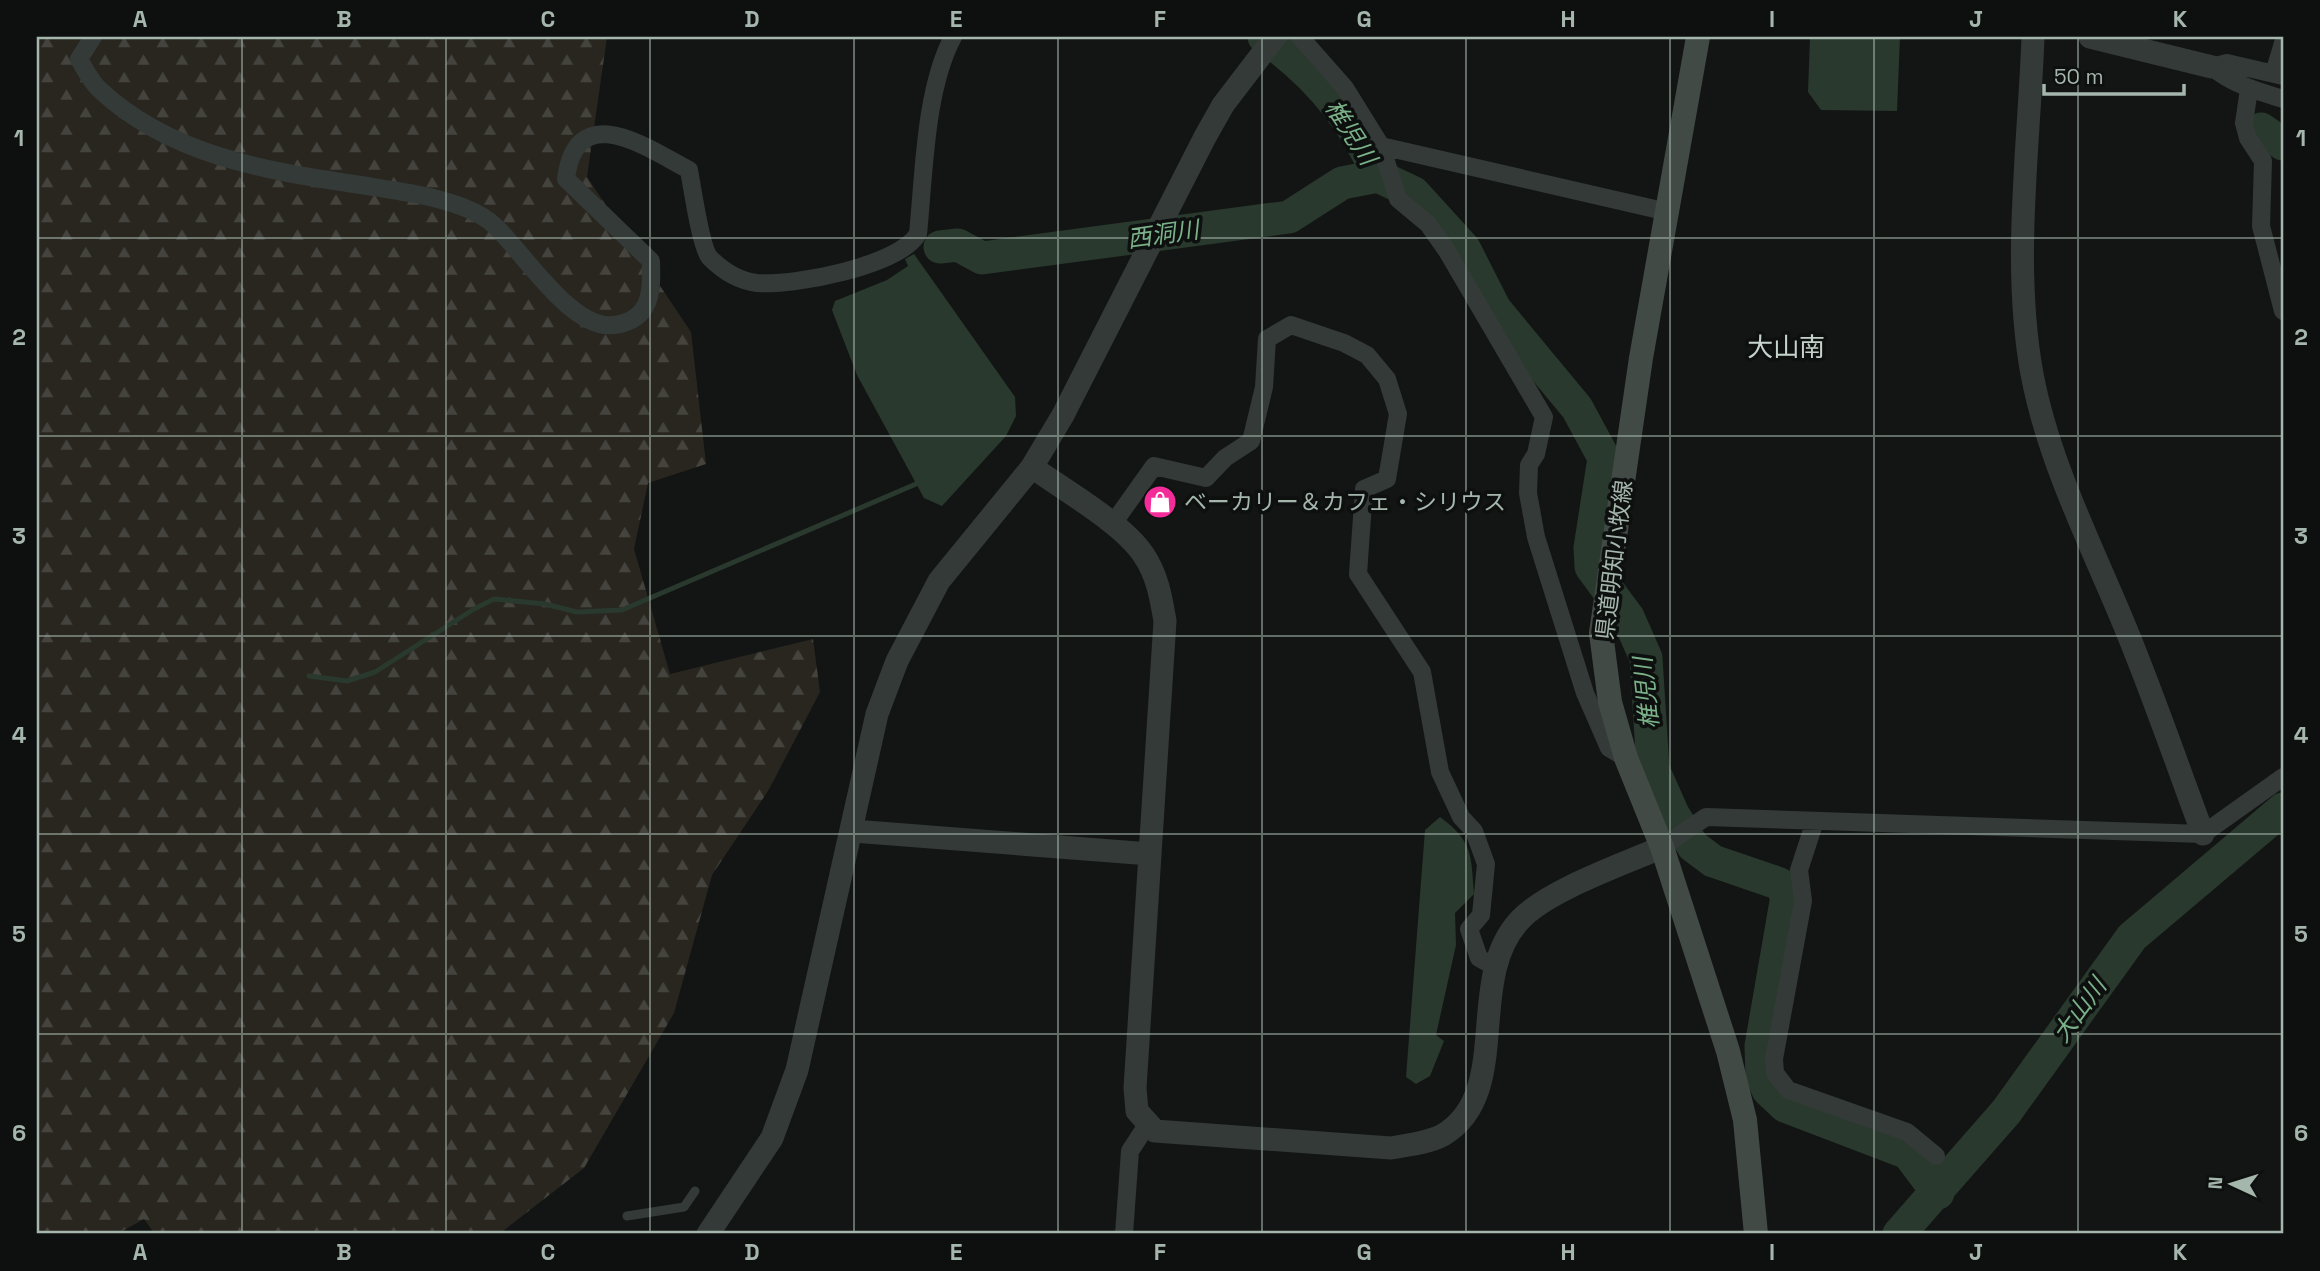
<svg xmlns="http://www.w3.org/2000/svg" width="2320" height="1271" font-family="'Space Grotesk','Noto Sans JP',sans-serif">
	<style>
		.forest { fill: url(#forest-firs) }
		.water { fill: #29392d }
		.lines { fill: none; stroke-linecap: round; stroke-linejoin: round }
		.stream { stroke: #29392d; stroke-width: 5 }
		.river { stroke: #29392d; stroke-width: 33 }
		.service { stroke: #343a38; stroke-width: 9 }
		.minor { stroke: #343a38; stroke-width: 18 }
		.tertiary { stroke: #343a38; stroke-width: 23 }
		.secondary { stroke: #424a46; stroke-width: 24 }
		.grid { fill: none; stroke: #a5b6ad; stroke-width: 2; stroke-opacity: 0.55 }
		.labels { text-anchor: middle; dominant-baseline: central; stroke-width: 7; stroke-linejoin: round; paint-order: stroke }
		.poi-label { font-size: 23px; fill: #a5b6ad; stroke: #0e1010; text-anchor: start }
		.street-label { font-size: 23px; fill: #a5b6ad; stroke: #0e1010 }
		.water-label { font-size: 24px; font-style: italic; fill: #7bb189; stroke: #0e1010 }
		.quarter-label { font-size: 26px; fill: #c6d2cc; stroke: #0e1010 }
		.neatline { fill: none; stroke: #a5b6ad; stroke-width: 2.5 }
		.grid-label { font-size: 23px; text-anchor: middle; font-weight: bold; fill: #a5b6ad }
	</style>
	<defs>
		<pattern id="forest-firs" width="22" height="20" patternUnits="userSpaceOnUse" patternTransform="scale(1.75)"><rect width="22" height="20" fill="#28261f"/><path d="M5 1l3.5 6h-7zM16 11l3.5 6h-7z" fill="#44433d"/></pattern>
	</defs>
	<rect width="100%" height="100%" fill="#131515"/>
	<!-- forest -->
	<path class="forest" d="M37,37H607L587,177L691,332L706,464L648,483L634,549L670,674L813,639L820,692L768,791L712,875L674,1013L584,1168L499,1234H155L144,1219L117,1234H37Z"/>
	<!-- water -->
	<path class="water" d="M1810,37H1900L1897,111L1821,110L1808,92Z
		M914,254L1015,397L1016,416L1006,436L942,506L924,498L857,375L832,310L835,301L887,280L908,266L905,259Z
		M1440,817C1473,841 1471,855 1474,894L1455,913L1456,945L1436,1035L1444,1041L1430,1076L1416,1084L1406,1077L1425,830Z"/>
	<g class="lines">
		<!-- stream -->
		<path class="stream" d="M309,676L347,681L375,672L474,609L494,599L545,604L577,612L622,610L916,484L918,480"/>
		<!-- river -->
		<path class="river" d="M1264,37C1315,73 1354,118 1378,176L1414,193L1464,248L1495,309L1577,408L1604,458L1590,548L1591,567L1628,617L1646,658L1653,769L1673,814L1693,846L1713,861L1780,884L1787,896L1761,1046L1762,1076L1768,1090L1785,1106L1908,1153L1938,1193
			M2261,129L2283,144
			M940,247L958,245L982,258L1289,217L1342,183L1378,176
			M1899,1234L2006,1112L2132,937L2283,809"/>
		<!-- service -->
		<path class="service" d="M627,1216L684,1207L695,1191"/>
		<!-- minor -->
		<path class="minor" d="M93,37L79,59C85,69 91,82 100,90C170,155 263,170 354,184C391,190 428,194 463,207C473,211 487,218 495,226C523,252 572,331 614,325C652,320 652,291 651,261L566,179C576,98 646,147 689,170C692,186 701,249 710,258C723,271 739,281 757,283C795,286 898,266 918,234C924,174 925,89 953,37
			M1300,37L1345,88L1381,146L1398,199L1428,224L1447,251L1544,417L1536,454L1529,465L1528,493L1536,537L1585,693L1609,748L1626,758
			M2212,67C2234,85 2257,91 2283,99
			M2212,67L2227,63L2283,76
			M2274,73L2283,43
			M2249,89L2244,123L2248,138L2263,161L2261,226L2283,311
			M1381,146L1668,212
			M1112,525L1154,466L1206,478L1225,458L1251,441L1264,387L1267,339L1291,325L1344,343L1367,355L1387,379L1398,414L1387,479L1364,489L1358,574L1422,672L1440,772L1461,817L1474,831L1486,864L1481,915L1469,929L1479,958L1493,966
			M1815,821L1799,870L1803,901L1774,1059L1775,1073L1788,1090L1907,1132L1936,1156
			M1662,847L1706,817L2203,834L2283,777
			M1124,1234L1130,1151L1147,1125"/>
		<!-- tertiary -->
		<path class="tertiary" d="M2033,37C2029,148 2012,264 2032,374C2048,459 2088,538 2121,617C2151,688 2176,762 2203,834
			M2090,37L2212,67
			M1032,467C1064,490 1122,523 1143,554C1157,574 1161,597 1165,621L1135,1088L1137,1111L1155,1131L1391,1148C1408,1145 1428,1143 1443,1135C1514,1093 1464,979 1520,920C1548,890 1622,865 1662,847
			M853,831L1150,854
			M708,1234L772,1138L797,1070L877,714L897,661L939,581L1032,467L1063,415L1205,137L1223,105L1275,37"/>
		<!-- secondary -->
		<path class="secondary" d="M1698,37L1641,358L1601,633L1610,702L1626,758L1662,847L1728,1051L1745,1120L1756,1234"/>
	</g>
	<!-- grid -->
	<path class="grid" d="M242,37V1234M446,37V1234M650,37V1234M854,37V1234M1058,37V1234M1262,37V1234M1466,37V1234M1670,37V1234M1874,37V1234M2078,37V1234M37,238H2283M37,436H2283M37,636H2283M37,834H2283M37,1034H2283"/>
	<!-- icons -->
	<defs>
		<symbol id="shop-disc" viewBox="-11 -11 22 22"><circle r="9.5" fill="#f42c9a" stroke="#0e1010"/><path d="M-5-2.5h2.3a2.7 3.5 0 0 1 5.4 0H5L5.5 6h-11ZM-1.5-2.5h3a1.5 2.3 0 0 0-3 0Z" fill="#fff"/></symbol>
	</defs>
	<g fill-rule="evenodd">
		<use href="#shop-disc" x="1141" y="483" width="38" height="38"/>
	</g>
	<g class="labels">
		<!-- poi labels -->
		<g class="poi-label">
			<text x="1184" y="502">ベーカリー＆カフェ・シリウス</text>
		</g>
		<!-- street labels -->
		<g class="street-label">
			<text transform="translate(1614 560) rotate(-83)">県道明知小牧線</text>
		</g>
		<!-- water labels -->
		<g class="water-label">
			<text transform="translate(1351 132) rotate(57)">椎児川</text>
			<text transform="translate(1163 234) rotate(-8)">西洞川</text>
			<text transform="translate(1646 693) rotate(-96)">椎児川</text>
			<text transform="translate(2079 1010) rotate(-54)">大山川</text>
		</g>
		<!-- quarter labels -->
		<g class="quarter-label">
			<text x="1786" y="347">大山南</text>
		</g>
	</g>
	<!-- border -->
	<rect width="2320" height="1271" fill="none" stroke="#0e1010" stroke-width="77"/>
	<!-- north arrow -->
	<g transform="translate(2232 1184) rotate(274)" stroke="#0e1010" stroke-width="5" paint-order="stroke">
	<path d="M0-5L12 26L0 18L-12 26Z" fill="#a5b6ad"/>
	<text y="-10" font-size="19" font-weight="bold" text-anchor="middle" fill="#a5b6ad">N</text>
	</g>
	<!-- scale -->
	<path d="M2044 84v10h140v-10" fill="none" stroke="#a5b6ad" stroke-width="3.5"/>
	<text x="2054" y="84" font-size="21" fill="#a5b6ad" stroke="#0e1010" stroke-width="5" paint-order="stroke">50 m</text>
	<rect x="38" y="38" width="2244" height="1194" class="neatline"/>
	<g class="grid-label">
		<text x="140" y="27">A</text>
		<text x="344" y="27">B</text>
		<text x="548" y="27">C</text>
		<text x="752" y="27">D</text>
		<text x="956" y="27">E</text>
		<text x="1160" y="27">F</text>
		<text x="1364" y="27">G</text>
		<text x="1568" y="27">H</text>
		<text x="1772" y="27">I</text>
		<text x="1976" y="27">J</text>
		<text x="2180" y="27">K</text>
		<text x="19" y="146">1</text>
		<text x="2301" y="146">1</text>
		<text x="19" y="345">2</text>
		<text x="2301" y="345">2</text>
		<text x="19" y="544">3</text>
		<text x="2301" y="544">3</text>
		<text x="19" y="743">4</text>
		<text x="2301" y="743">4</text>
		<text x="19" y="942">5</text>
		<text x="2301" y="942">5</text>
		<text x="19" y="1141">6</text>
		<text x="2301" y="1141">6</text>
		<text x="140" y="1260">A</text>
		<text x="344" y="1260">B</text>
		<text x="548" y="1260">C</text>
		<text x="752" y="1260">D</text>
		<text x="956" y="1260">E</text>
		<text x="1160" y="1260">F</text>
		<text x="1364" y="1260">G</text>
		<text x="1568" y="1260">H</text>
		<text x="1772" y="1260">I</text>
		<text x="1976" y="1260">J</text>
		<text x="2180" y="1260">K</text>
	</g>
</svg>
